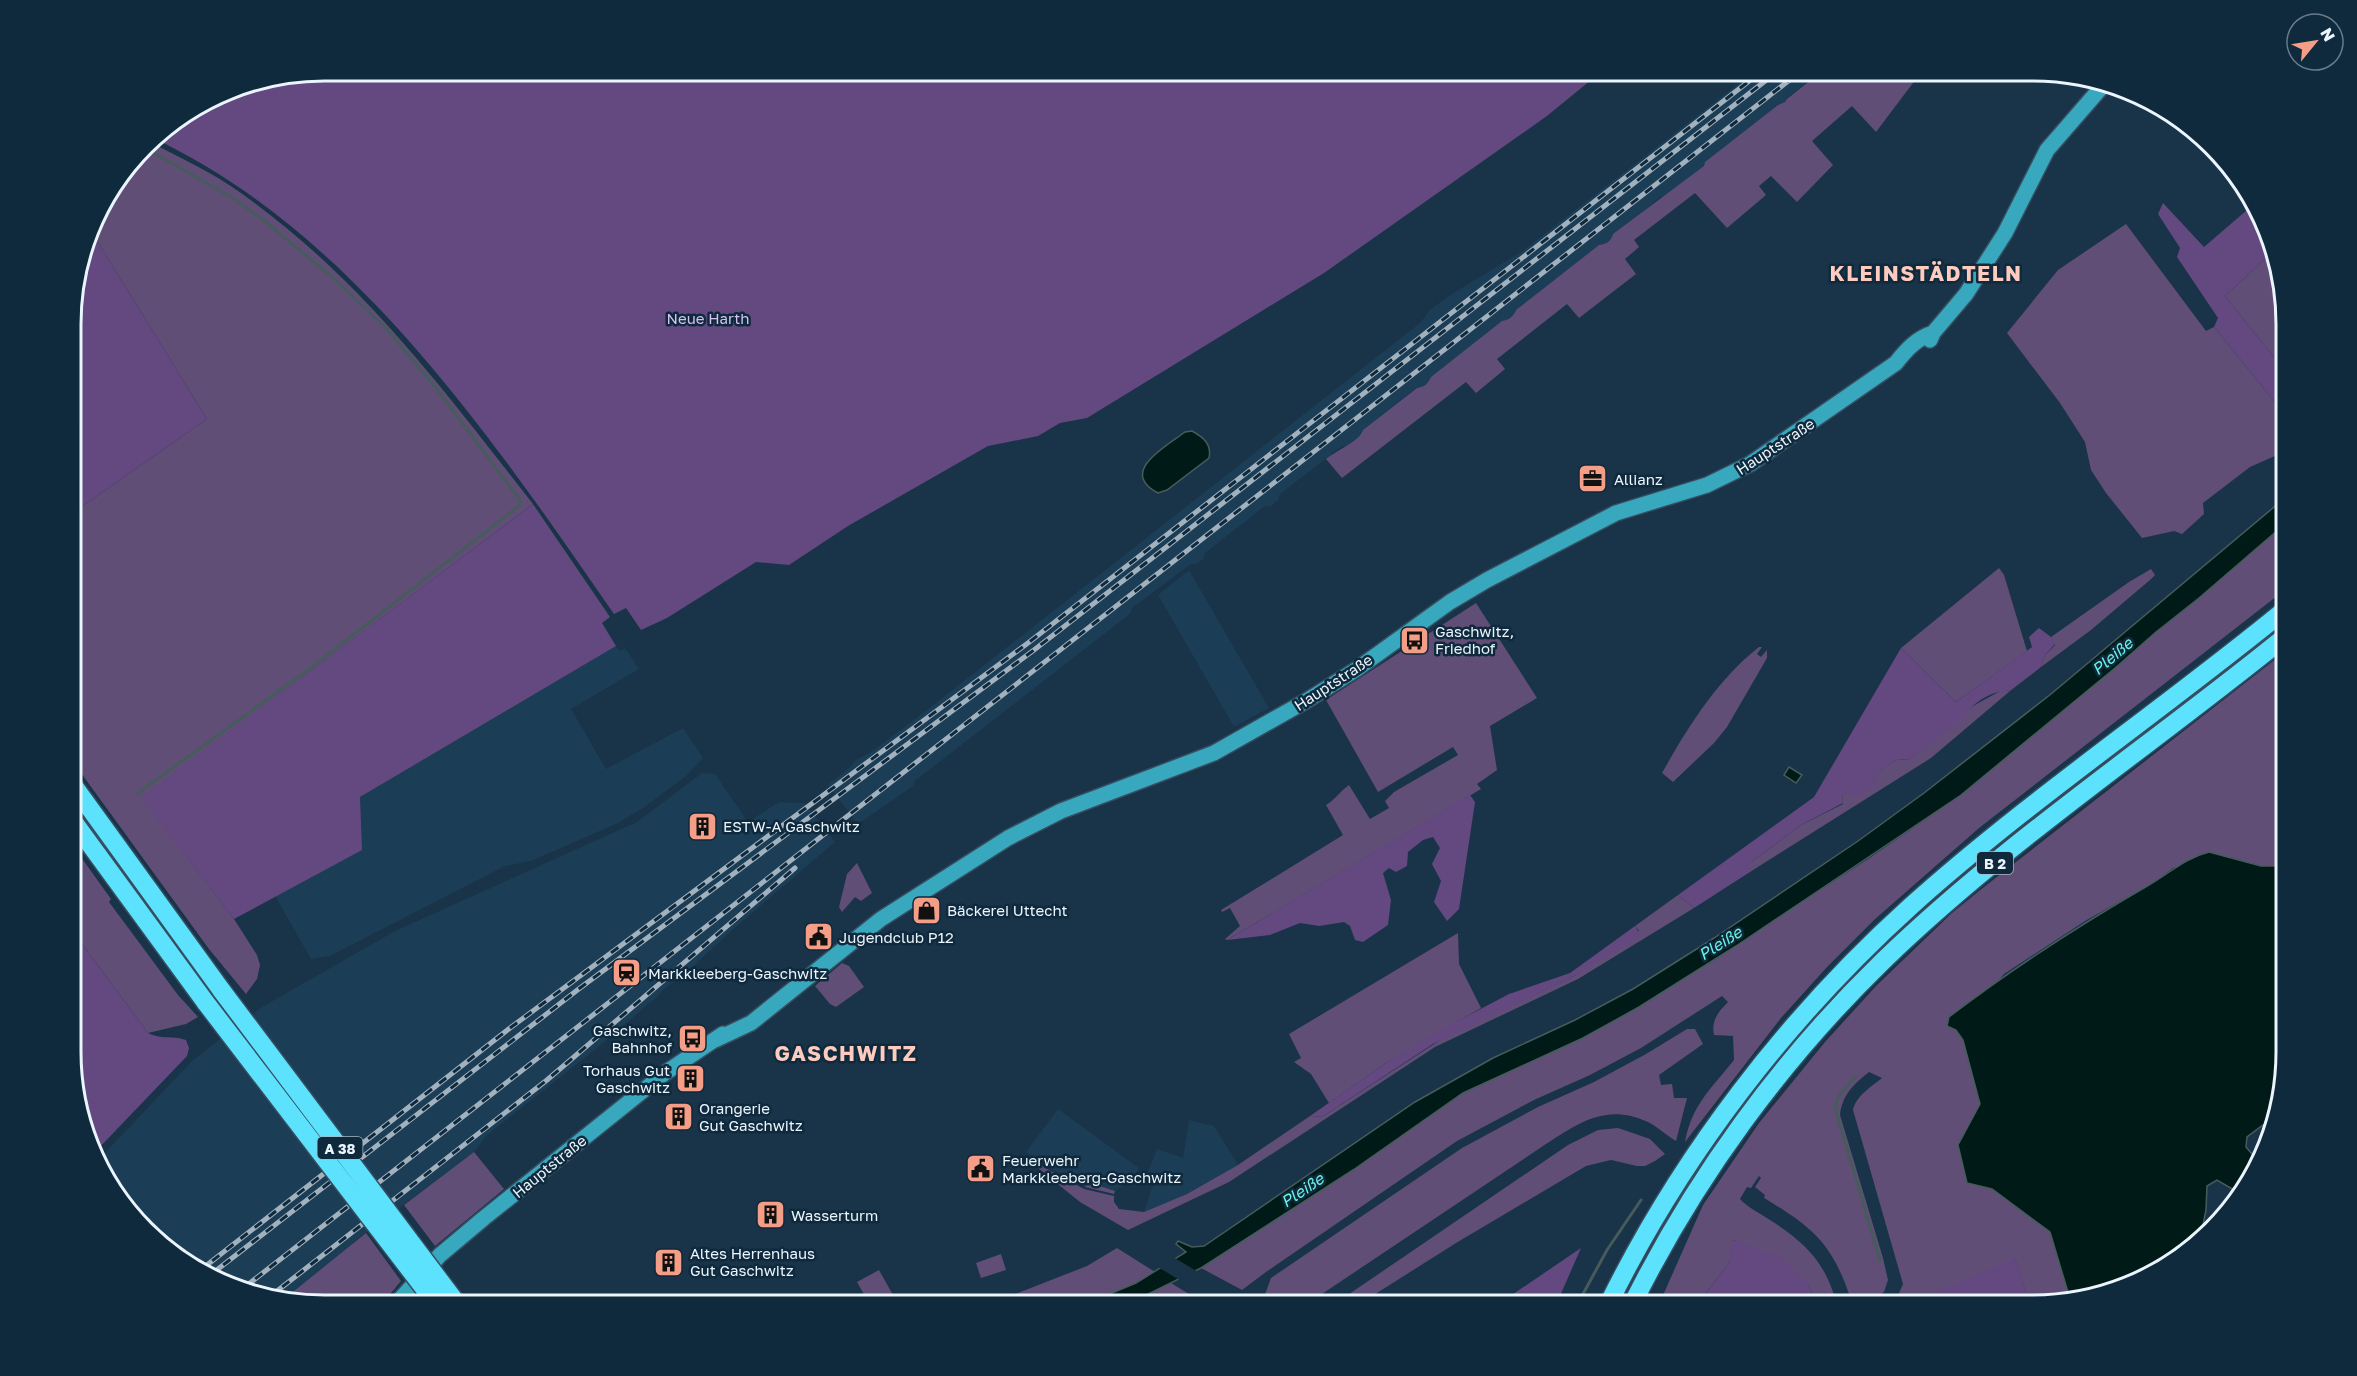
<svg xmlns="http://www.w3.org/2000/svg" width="2357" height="1376" font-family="'Golos Text',sans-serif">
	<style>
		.built { fill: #1c3d56 }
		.green { fill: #614e77 }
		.forest { fill: #634980 }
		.water { fill: #001b17; stroke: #465c5c; stroke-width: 1.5 }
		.pier { fill: #193348 }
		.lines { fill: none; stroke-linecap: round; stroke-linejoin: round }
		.stream { stroke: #465c5c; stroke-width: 3 }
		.secondary-casing { stroke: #364e61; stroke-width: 18 }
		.highway-casing { stroke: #364e61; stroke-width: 21 }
		.secondary { stroke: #38a8be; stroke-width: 15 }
		.highway { stroke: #5de2fe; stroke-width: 18 }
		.rail-casing { stroke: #a1b1bd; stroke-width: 5 }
		.rail { stroke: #0f293d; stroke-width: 3; stroke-dasharray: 9; stroke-linecap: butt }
		.highway-bridge-casing { stroke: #364e61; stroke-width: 21; stroke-linecap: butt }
		.highway-bridge { stroke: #5de2fe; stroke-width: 18 }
		.labels { text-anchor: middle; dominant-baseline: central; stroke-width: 5; stroke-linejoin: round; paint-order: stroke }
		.shield { fill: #0f293d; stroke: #a9b8c3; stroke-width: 1.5 }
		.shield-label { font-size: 14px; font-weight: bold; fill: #ebf5fd }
		.park-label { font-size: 15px; fill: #d6c1f3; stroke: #0f293d }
		.street-label { font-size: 15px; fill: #ebf5fd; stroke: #0f293d }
		.poi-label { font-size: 15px; fill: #ebf5fd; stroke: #0f293d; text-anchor: start }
		.water-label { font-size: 16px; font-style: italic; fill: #6bf3e2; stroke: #0f293d }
		.district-label { font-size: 21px; font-weight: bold; letter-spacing: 1.5px; fill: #feccbf; stroke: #0f293d }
		.rim { fill: none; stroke: #ebf5fd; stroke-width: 3 }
	</style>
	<rect width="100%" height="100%" fill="#193348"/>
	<!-- built -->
	<path class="built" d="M1755,71H1822L1787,98L1785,102L1778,105L1705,162L1704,166L1664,197H1660L1605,244L1599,245L1516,310L1514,315L1422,387L1416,388L1363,430L1361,435L1348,446H1342L1279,495L1278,500L1271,506H1265L1205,553L1203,559L1197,564H1191L1132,608L1131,613L915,781L913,786L858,824L828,785L850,767L856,760L871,752L927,710L1420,323L1430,310L1447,297L1521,252Z
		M1189,570L1269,708L1234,727L1158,595Z
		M616,646L620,651L625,648L639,669L571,709L606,769L683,728L703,758L685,777L643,808L616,824L531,861L505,866L330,956L311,959L275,896L361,850L360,797Z
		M702,773L715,774L748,822L779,802L805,803L835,842L730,932L686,973L664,989L659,995L597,1048L486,1136L474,1152L356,1240L337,1259L283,1300L259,1297L197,1272L113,1193L100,1158L192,1061L262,1007L395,931L637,822Z
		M1058,1109L1139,1168L1130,1182L1115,1191L1088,1182L1085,1187L1042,1164L1026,1152Z
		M1189,1120L1214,1126L1238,1165L1187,1194L1144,1212L1153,1185L1144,1182L1157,1149L1183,1158Z"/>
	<!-- green -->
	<path class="green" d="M1822,71H1922L1876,132L1852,106L1812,141L1833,165L1797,202L1771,176L1759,186L1766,195L1727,228L1695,193L1634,240L1639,247L1625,259L1636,274L1579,318L1567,304L1497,359L1505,369L1476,393L1466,382L1342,478L1326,459C1337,450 1360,441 1363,430L1417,388C1424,387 1428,384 1431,377L1502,321C1509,320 1513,317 1516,310L1599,245C1607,244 1611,241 1613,234L1704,166L1705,162L1778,105L1785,102L1787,99Z
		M150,142C181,158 213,173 241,193C361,278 443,389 533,504L142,798L234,919L257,955L260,965L257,979L246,994L209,949L73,762V495L80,508L207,419L91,231L97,211Z
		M2126,224L2206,331L2214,327L2286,416V448L2277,455L2250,467L2203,503L2204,514L2182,534L2174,531L2142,538L2106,493L2091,470L2085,442L2060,403L2007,333L2058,270Z
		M2275,250L2286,307V372L2225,296Z
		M2286,523V589L1979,828L1874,920L1827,967L1781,1018L1685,1142C1692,1104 1712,1088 1734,1060L1733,1036L1714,1035C1711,1021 1718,1012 1728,1002L1722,996L1641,1048L1590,1075L1534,1100L1457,1141L1266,1272L1242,1290L1201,1268L1353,1170L1463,1093L1583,1038L1639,1007L1868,859L1961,795L2115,668L2156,632L2199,598Z
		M1999,568L2004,575L2027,651L1956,702L1901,648Z
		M2151,569L2155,575L2150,580L2091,630L2041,667L2045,655L2055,645L2051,637L2129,582Z
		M1476,603L1537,698L1490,726L1497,770L1477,784L1481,789L1227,940L1225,939L1240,926L1230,908L1222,912L1221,910L1343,835L1326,805C1335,800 1340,791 1349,785L1370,819L1389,808L1385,801L1394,792L1458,755L1453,747L1378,792L1326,700Z
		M1759,647H1762L1757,654L1761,657L1767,650V658L1727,727L1714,743L1673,782L1662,773C1688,727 1717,680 1759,647Z
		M2286,651V866H2262L2230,857L2173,868L2156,881L2085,921L2004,974L1956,1030L1963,1040L1980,1104L1958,1145L1992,1189L2050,1232L2070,1299L2049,1305H2030L2015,1259L1908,1305H1889L1897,1298L1903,1284L1853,1110C1856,1096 1871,1087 1882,1078L1869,1072C1854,1084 1842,1095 1840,1115L1883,1258L1888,1280L1884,1292C1873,1300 1863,1302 1850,1297C1832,1243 1812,1227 1764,1198L1765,1195L1755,1187L1761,1178L1759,1176L1751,1188L1747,1187L1740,1199C1748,1208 1760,1213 1770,1220C1806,1243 1826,1263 1837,1305H1818L1808,1285L1734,1240L1729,1263L1697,1305H1667L1664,1293L1703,1205L1759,1123L1825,1042L1877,985L1952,913L1979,891Z
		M2002,690L2010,691L1931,758L1750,872V863L1801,825L1843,804L1842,795L1896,760L1911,759L1973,706Z
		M73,846L111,899L109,902L178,995L198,1017L186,1024L148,1033L73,932Z
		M857,863L872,893L861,901L855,897L842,912L839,907L847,874Z
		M1678,895L1694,908L1578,979L1435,1047L1229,1182L1128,1230L1080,1202L1028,1160L1029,1159L1084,1189L1114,1196V1202L1119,1209L1144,1212L1187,1194L1238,1165L1310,1116L1322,1117L1448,1035L1576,975L1639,931L1635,926Z
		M1458,933L1459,964L1481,1008L1386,1063L1329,1103L1311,1074L1294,1062L1301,1058L1289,1034Z
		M842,963L849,966L864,987L836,1007L830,1004L815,986Z
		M1687,1029H1695L1703,1044L1659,1075L1661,1085L1672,1084L1674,1098H1687L1676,1141C1666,1135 1658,1127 1648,1122C1607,1103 1580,1122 1546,1144L1319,1296L1303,1303L1269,1304L1264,1297L1271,1278L1462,1148L1538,1107L1594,1082L1646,1054Z
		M1618,1128L1650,1139L1665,1154L1655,1161L1645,1166H1637L1611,1160L1586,1166L1456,1243L1358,1305H1333L1568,1145L1598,1130Z
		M474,1152L504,1189L435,1246L404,1205Z
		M1088,1182L1115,1191L1114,1194L1085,1187Z
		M366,1233L401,1281L381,1305H323L283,1300Z
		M1117,1248L1155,1272L1136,1283L1083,1305H987L1087,1266Z
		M1001,1254L1006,1270L981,1278L976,1263Z
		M879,1270L893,1295L875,1305H870L857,1282Z
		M1171,1283L1207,1305H1126Z"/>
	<!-- forest -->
	<path class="forest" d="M324,71H1602L1547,116L1324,273L1087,418L1060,423L1038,436L988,446L848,526L789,565L756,562L667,618L641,630L626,608L614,614C492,438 353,232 153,138L157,134L227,90Z
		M2163,203L2204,247L2254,204L2273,243L2275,250L2225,296L2286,372V416L2214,327L2218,318L2177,257L2180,248L2158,214Z
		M91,231L207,419L80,508L73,495V291Z
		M533,504L610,617L602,623L616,646L360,797L362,850L234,919L141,798Z
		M2039,628L2051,637L2055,644L2045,655L2041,667L2010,691C1996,688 1969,704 1964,718L1911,759L1896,760L1878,772V784L1857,797L1847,792L1842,795L1843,803L1801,825L1750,863V872L1694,908L1678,895L1814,797L1901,648L1956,702L2032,647L2029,637Z
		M1470,795L1475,802L1459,909L1447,921L1434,902L1441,881L1432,864L1440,848L1433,837L1423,840L1408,852L1407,866L1396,872L1389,868L1383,873L1391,900L1388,925L1363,942L1355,940L1350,926L1344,922L1319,926L1300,923L1270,935L1227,940Z
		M1635,926L1641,936L1576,975L1433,1044L1322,1117L1310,1116L1386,1063L1435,1033L1509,994L1570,973Z
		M73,932L148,1033C162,1040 171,1035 186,1040L189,1048L187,1056L97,1150L73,1085Z
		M1733,1240L1782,1258L1808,1285L1818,1305H1697L1729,1263Z
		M1581,1248L1556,1305H1497Z
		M2015,1258L2030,1305H1908L1909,1304Z"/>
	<!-- water -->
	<path class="water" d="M1192,431C1203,437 1212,444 1209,458L1167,490L1158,493C1118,472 1166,446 1185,432Z
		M2286,497V523L2199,598L2156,632L2115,668L1961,795L1736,946L1639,1007L1583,1038L1463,1093L1353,1170L1201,1268L1126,1305H1083L1136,1283L1186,1252L1176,1244L1178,1241L1192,1247L1204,1246L1415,1102L1493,1058L1575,1020L1633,989L1714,938L1858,841L1924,793L2051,694Z
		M1789,767L1802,775L1796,783L1784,775Z
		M2209,852L2261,866H2286V1068L2269,1124L2263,1125L2247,1137L2246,1147L2258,1161L2253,1179L2241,1194L2217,1180L2207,1186L2206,1210L2200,1240L2160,1271L2070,1299L2050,1232L1992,1189L1967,1183L1958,1145L1980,1104L1963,1040L1956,1030L1947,1026L1949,1017C2014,967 2078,926 2149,885C2170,873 2185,858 2209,852Z"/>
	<!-- pier -->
	<path class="pier" d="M1173,1257L1198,1272L1181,1281L1158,1267Z"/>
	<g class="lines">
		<!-- stream -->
		<path class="stream" d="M138,793L308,670L520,505V500L433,384L384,326L331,276L262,219L231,197L145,148
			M1856,1076L1838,1097L1835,1108L1880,1261
			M1577,1305L1607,1250L1641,1200"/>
		<defs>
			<path id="secondary" d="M1930,340L1933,333L1966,294L2005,233L2047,150L2106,82
				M715,1040L751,1023L881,919L1008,838L1061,811L1214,753L1306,701L1357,669L1450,602L1487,580L1616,513L1707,485L1750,464L1896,363C1906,350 1917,338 1933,333
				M395,1305L440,1255L484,1218L665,1073L723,1034"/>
			<path id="highway" d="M73,785L222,991
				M73,821L206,1003
				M1608,1305C1681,1156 1787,1018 1911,906C2029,800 2163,710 2286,609
				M1632,1305C1695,1178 1781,1060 1883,961C2007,841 2152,745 2286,636"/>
		</defs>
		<!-- secondary casing -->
		<use href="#secondary" class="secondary-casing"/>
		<!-- highway casing -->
		<use href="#highway" class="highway-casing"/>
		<!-- secondary -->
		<use href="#secondary" class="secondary"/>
		<!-- highway -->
		<use href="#highway" class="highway"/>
		<defs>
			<path id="rail" d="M198,1272L510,1028L1028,643L1762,71
				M209,1276L580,988L1034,650L1778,71
				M241,1290L1801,71
				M268,1298L547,1080L795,868"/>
		</defs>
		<!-- rail casing -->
		<use href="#rail" class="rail-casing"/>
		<!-- rail -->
		<use href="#rail" class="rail"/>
		<defs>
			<path id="highway-bridge" d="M222,991L458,1305
				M206,1003L437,1305"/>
		</defs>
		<!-- highway-bridge casing -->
		<use href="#highway-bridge" class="highway-bridge-casing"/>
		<!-- highway-bridge -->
		<use href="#highway-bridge" class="highway-bridge"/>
	</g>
	<!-- icons -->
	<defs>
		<symbol id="office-square" viewBox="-11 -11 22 22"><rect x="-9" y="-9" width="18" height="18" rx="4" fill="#f49e88" stroke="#0f293d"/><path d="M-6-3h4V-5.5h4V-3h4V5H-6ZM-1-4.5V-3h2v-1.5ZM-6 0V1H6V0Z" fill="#111"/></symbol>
		<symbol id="bus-square" viewBox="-11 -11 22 22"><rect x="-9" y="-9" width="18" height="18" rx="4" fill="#f49e88" stroke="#0f293d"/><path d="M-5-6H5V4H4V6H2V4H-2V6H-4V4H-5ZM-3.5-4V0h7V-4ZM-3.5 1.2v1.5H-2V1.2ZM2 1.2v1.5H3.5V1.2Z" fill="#111"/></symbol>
		<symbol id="building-square" viewBox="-11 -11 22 22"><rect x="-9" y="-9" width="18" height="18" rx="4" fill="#f49e88" stroke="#0f293d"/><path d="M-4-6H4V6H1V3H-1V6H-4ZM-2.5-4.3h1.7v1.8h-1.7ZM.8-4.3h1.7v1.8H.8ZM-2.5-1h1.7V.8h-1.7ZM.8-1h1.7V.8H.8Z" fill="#111"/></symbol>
		<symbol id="shop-square" viewBox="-11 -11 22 22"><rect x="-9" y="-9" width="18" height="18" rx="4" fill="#f49e88" stroke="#0f293d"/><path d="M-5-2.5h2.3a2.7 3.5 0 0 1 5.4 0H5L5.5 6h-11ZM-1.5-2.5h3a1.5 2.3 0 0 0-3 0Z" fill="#111"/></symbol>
		<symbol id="civic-square" viewBox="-11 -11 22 22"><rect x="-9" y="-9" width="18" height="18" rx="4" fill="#f49e88" stroke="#0f293d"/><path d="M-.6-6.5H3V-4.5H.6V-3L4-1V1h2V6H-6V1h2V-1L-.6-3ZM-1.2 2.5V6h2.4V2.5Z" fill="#111"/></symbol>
		<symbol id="station-square" viewBox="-11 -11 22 22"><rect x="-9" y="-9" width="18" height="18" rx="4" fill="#f49e88" stroke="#0f293d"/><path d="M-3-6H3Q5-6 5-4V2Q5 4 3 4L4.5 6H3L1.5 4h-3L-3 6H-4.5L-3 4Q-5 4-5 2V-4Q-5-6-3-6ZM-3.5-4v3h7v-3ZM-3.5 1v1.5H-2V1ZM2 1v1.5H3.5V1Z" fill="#111"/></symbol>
	</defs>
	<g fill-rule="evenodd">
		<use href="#office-square" x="1576" y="462" width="33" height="33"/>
		<use href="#bus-square" x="1398" y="624" width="33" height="33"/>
		<use href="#building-square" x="686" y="810" width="33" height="33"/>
		<use href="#shop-square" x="910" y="894" width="33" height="33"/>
		<use href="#civic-square" x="802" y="920" width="33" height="33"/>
		<use href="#station-square" x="610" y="956" width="33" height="33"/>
		<use href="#bus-square" x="676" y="1022" width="33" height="33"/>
		<use href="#building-square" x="674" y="1062" width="33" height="33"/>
		<use href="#building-square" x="662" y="1100" width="33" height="33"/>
		<use href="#civic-square" x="964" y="1152" width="33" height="33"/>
		<use href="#building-square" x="754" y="1198" width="33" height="33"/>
		<use href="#building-square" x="652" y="1246" width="33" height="33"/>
	</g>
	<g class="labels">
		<!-- shield labels -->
		<g class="shield">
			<rect x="1977" y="852" width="36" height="22" rx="4.5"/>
			<rect x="317.5" y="1137" width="45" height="22" rx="4.5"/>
		</g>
		<g class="shield-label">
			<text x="1995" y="863">B 2</text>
			<text x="340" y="1148">A 38</text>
		</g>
		<!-- park labels -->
		<g class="park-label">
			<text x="708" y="318">Neue Harth</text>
		</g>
		<!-- street labels -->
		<g class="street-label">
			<text transform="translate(1775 446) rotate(-33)">Hauptstraße</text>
			<text transform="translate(1333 682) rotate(-33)">Hauptstraße</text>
			<text transform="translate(549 1166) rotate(-39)">Hauptstraße</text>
		</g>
		<!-- poi labels -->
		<g class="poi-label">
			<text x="1614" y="479">Allianz</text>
			<text x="1435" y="631">Gaschwitz,<tspan x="1435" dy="17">Friedhof</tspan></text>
			<text x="723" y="826">ESTW-A Gaschwitz</text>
			<text x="947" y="910">Bäckerei Uttecht</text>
			<text x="839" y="937">Jugendclub P12</text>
			<text x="648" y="973">Markkleeberg-Gaschwitz</text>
			<text x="672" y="1030" text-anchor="end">Gaschwitz,<tspan x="672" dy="17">Bahnhof</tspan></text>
			<text x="670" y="1070" text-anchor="end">Torhaus Gut<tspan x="670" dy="17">Gaschwitz</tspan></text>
			<text x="699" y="1108">Orangerie<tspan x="699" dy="17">Gut Gaschwitz</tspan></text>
			<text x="1002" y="1160">Feuerwehr<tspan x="1002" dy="17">Markkleeberg-Gaschwitz</tspan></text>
			<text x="791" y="1215">Wasserturm</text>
			<text x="690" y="1253">Altes Herrenhaus<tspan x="690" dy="17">Gut Gaschwitz</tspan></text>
		</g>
		<!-- water labels -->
		<g class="water-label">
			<text transform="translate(2112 656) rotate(-40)">Pleiße</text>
			<text transform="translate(1720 943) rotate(-33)">Pleiße</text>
			<text transform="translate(1302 1190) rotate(-34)">Pleiße</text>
		</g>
		<!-- district labels -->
		<g class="district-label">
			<text x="1926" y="273">KLEINSTÄDTELN</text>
			<text x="846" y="1053">GASCHWITZ</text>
		</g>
	</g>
	<!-- crop -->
	<path d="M0 0H2357V1376H0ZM324 81H2033A243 243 0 0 1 2276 324V1052A243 243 0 0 1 2033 1295H324A243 243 0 0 1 81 1052V324A243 243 0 0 1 324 81Z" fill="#0f293d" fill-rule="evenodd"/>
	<path class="rim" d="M324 81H2033A243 243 0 0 1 2276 324V1052A243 243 0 0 1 2033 1295H324A243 243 0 0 1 81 1052V324A243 243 0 0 1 324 81Z"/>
	<!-- north arrow -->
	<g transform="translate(2315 42) rotate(60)"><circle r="28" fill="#0f293d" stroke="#677b8a" stroke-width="1.5"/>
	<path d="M0-4.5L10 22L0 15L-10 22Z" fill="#f49e88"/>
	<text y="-9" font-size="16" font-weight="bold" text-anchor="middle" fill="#ebf5fd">N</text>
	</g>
</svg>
